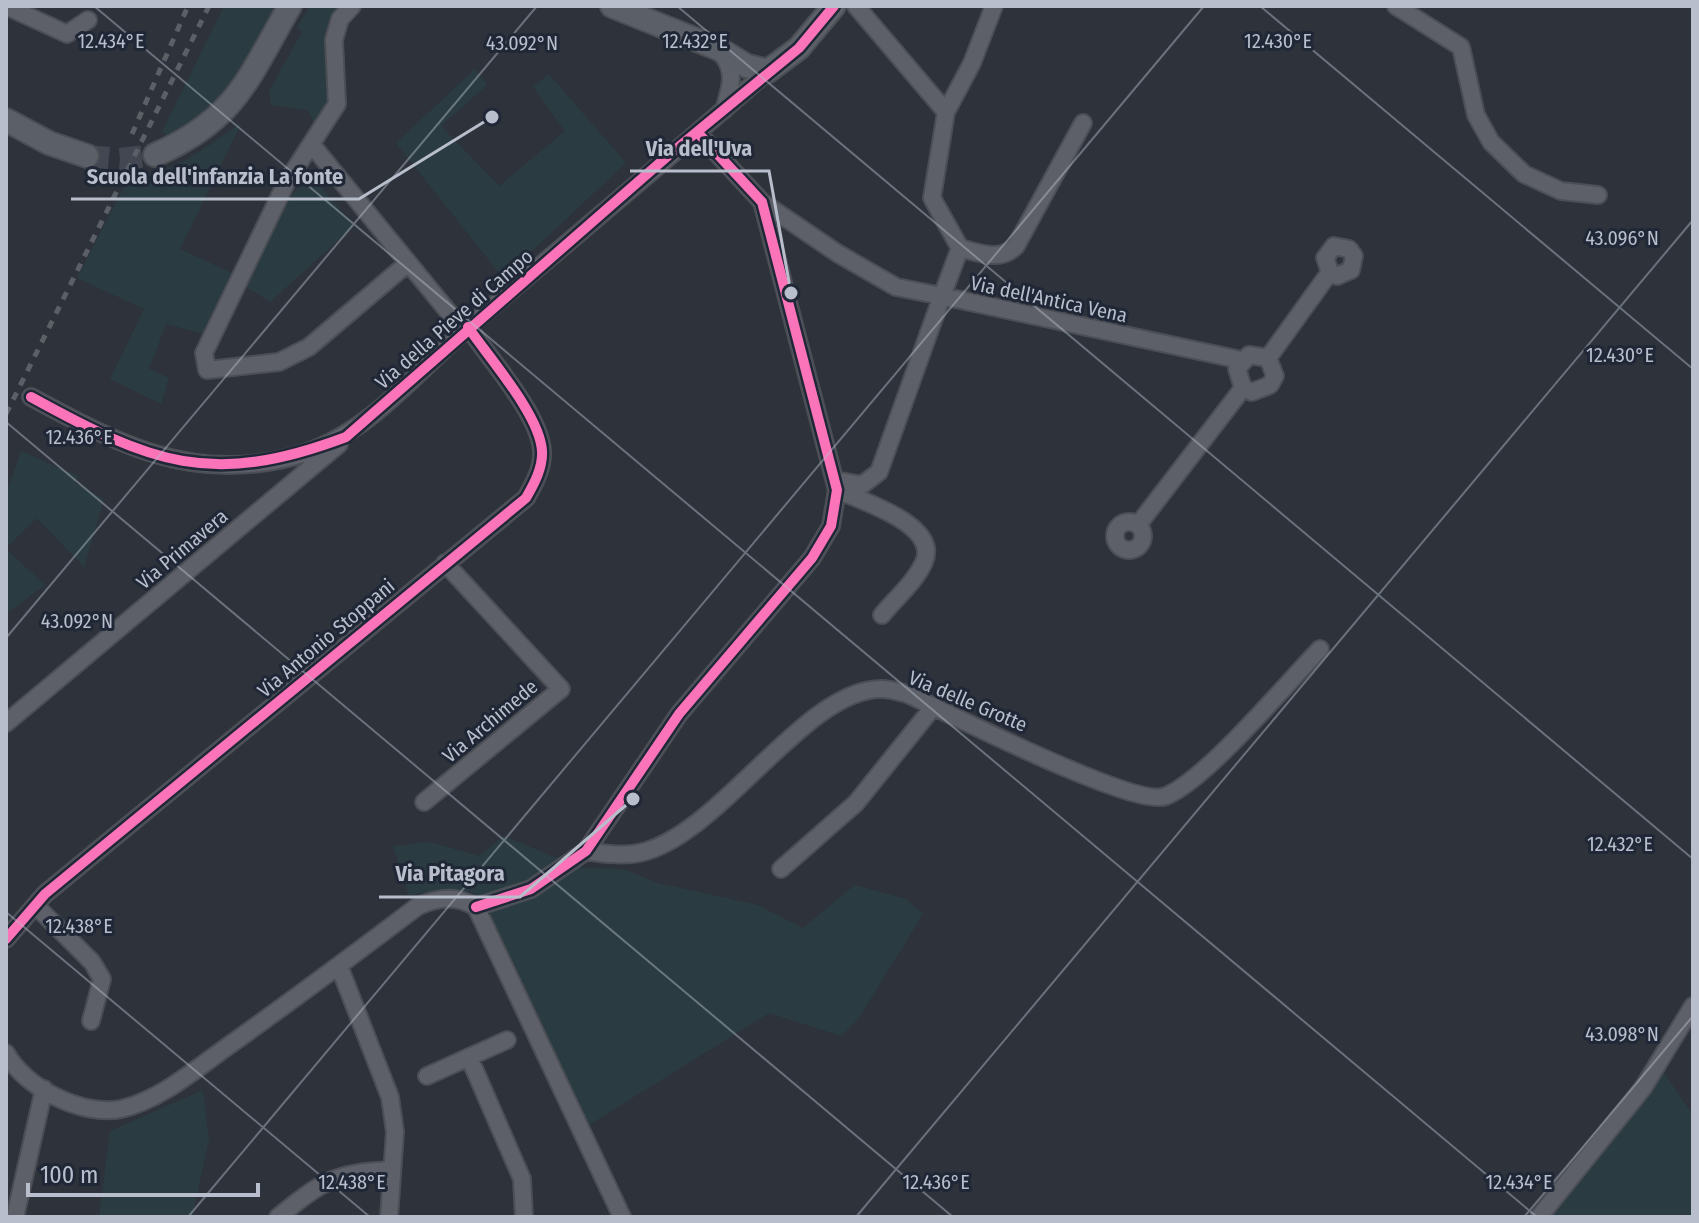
<svg xmlns="http://www.w3.org/2000/svg" width="1699" height="1223" font-family="'Fira Sans Condensed',sans-serif">
	<style>
		.green { fill: #2a3c41 }
		.lines { fill: none; stroke-linecap: round; stroke-linejoin: round }
		.secondary-tunnel { stroke: #424751; stroke-width: 22; stroke-dasharray: 22 11; stroke-linecap: butt }
		.street-casing { stroke: #4b4e55; stroke-width: 20 }
		.secondary-casing { stroke: #4b4e55; stroke-width: 26 }
		.street { stroke: #5d6068; stroke-width: 16 }
		.secondary { stroke: #5b5f67; stroke-width: 22 }
		.rail { stroke: #5b5f66; stroke-width: 5; stroke-dasharray: 8 8; stroke-linecap: butt }
		.cycleway-casing { stroke: #202736; stroke-width: 15 }
		.cycleway { stroke: #fb73b8; stroke-width: 10 }
		.ticks { fill: none; stroke: #b8becb; stroke-width: 2; stroke-opacity: 0.45 }
		.labels { text-anchor: middle; dominant-baseline: central; stroke-width: 6; stroke-linejoin: round; paint-order: stroke }
		.street-label { font-size: 20px; fill: #b8becb; stroke: #202736 }
		.ticks-label { font-size: 20px; text-anchor: middle; fill: #b8becb; stroke: #202736; stroke-width: 6; stroke-linejoin: round; paint-order: stroke }
		.leader { fill: none; stroke: #b8becb; stroke-width: 3 }
		.callout-dot { fill: #b8becb; stroke: #202736; stroke-width: 3 }
		.callout-label { font-size: 22px; text-anchor: middle; font-weight: bold; fill: #b8becb; stroke: #202736; stroke-width: 6; stroke-linejoin: round; paint-order: stroke }
	</style>
	<rect width="100%" height="100%" fill="#2d323b"/>
	<!-- green -->
	<path class="green" d="M224,6H278C255,47 218,128 167,136L162,132Z
		M310,6H342L331,101L317,130L308,110L271,105L269,91L302,32L297,27Z
		M475,69L487,85L441,126L499,186L565,131L533,87L549,74L626,163L503,278L396,143Z
		M241,124L180,249L232,273L204,334L166,324L149,369L169,378L161,404L110,379L144,309L77,278L130,175C176,175 204,147 241,124Z
		M311,175L354,226L270,302L243,285L293,193Z
		M21,451L78,476L75,483L104,499L84,567L37,518L6,548V495Z
		M6,549L45,585L6,614Z
		M504,836L581,868L623,869L658,883L758,905L803,928L855,885L906,899L923,914L858,1019L841,1036L769,1013L589,1125L517,988L486,911L472,892L439,889L409,896L393,846L430,842L479,856Z
		M1658,1064L1693,1115V1217H1534Z
		M203,1090L209,1140L192,1217H99L110,1131Z"/>
	<g class="lines">
		<!-- secondary-tunnel -->
		<path class="secondary-tunnel" d="M87,156L120,159L155,155"/>
		<defs>
			<path id="street" d="M6,6L67,34L88,20
				M352,6L340,19L334,40L337,104L286,183L204,353L207,370L279,362L309,347L408,263
				M856,6L946,112L932,198L960,248L942,296L1241,360
				M1396,6L1461,47L1476,115L1491,142L1524,174L1561,191L1598,195
				M722,54C737,73 730,88 724,110
				M946,112L972,63L994,6
				M312,145L464,331
				M762,202L837,253L896,287L942,296L879,472L862,485L835,480
				M960,248C980,253 1000,262 1016,246L1083,123
				M1268,358L1330,272L1337,276L1351,270L1354,256L1349,249L1334,246L1325,258L1330,272
				M31,397C118,444 193,484 295,456C369,436 416,371 473,323C571,239 671,157 768,71
				M837,490C862,501 940,525 924,562C916,581 895,599 882,615
				M1115 536a14 14 0 1 1 28 0a14 14 0 1 1-28 0Z
				M1138,525L1243,388L1237,369L1249,355L1268,358L1275,376L1270,385L1252,392L1243,388
				M6,723L339,444
				M424,802L561,689L445,563
				M586,851C605,854 628,857 647,851C726,826 807,688 882,689C890,689 899,692 907,694C946,712 1136,809 1166,796C1207,779 1285,685 1320,649
				M781,869L856,803L934,706
				M35,905L92,962L102,979L91,1021
				M476,907L531,889L586,851L679,714L812,558L831,526L837,490L762,202L698,133
				M476,907L622,1217
				M6,939L45,894L526,498C534,484 543,468 542,451C540,415 489,358 468,327
				M339,966L390,1097L395,1132L389,1217
				M6,1053C24,1087 82,1117 121,1109C161,1100 198,1067 231,1044C294,999 356,953 418,906C440,897 455,895 476,907
				M469,1057L522,1179L524,1217
				M427,1076L507,1040
				M15,1217L44,1089
				M278,1217C323,1181 333,1173 391,1170
				M1539,1217L1643,1088L1693,1006"/>
			<path id="secondary" d="M612,6L719,49L747,66L768,71L799,48L834,6
				M6,120L49,143L87,156
				M155,155C237,119 248,78 290,6"/>
		</defs>
		<!-- street casing -->
		<use href="#street" class="street-casing"/>
		<!-- secondary casing -->
		<use href="#secondary" class="secondary-casing"/>
		<!-- street -->
		<use href="#street" class="street"/>
		<!-- secondary -->
		<use href="#secondary" class="secondary"/>
		<!-- rail -->
		<path class="rail" d="M132,134L188,6
			M6,414L209,6"/>
		<defs>
			<path id="cycleway" d="M31,397C151,463 211,488 346,437L670,154L799,48L834,6
				M476,907L531,889L586,851L679,714L812,558L831,526L837,490L762,202L698,133
				M6,939L45,894L526,498C534,484 543,468 542,451C540,415 489,358 468,327"/>
		</defs>
		<!-- cycleway casing -->
		<use href="#cycleway" class="cycleway-casing"/>
		<!-- cycleway -->
		<use href="#cycleway" class="cycleway"/>
	</g>
	<!-- ticks -->
	<path class="ticks" d="M94,6L1537,1217M677,6L1693,859M1260,6L1693,369M6,422L953,1217M6,638L537,6M6,912L370,1217M188,1217L1204,6M856,1217L1693,220M1524,1217L1693,1016"/>
	<g class="labels">
		<!-- street labels -->
		<g class="street-label">
			<text transform="translate(1049 299) rotate(12)">Via dell'Antica Vena</text>
			<text transform="translate(454 319) rotate(-41)">Via della Pieve di Campo</text>
			<text transform="translate(182 549) rotate(-40)">Via Primavera</text>
			<text transform="translate(326 638) rotate(-40)">Via Antonio Stoppani</text>
			<text transform="translate(968 701) rotate(23)">Via delle Grotte</text>
			<text transform="translate(490 721) rotate(-40)">Via Archimede</text>
		</g>
	</g>
	<g class="ticks-label">
		<text x="111" y="48">12.434°E</text>
		<text x="695" y="48">12.432°E</text>
		<text x="1278" y="48">12.430°E</text>
		<text x="522" y="50">43.092°N</text>
		<text x="1622" y="245">43.096°N</text>
		<text x="1620" y="362">12.430°E</text>
		<text x="79" y="444">12.436°E</text>
		<text x="77" y="628">43.092°N</text>
		<text x="1620" y="851">12.432°E</text>
		<text x="79" y="933">12.438°E</text>
		<text x="1622" y="1041">43.098°N</text>
		<text x="352" y="1189">12.438°E</text>
		<text x="936" y="1189">12.436°E</text>
		<text x="1519" y="1189">12.434°E</text>
	</g>
	<!-- callouts -->
	<path class="leader" d="M791 293L769 171H630M492 117L359 199H71M633 799L520 897H379"/>
	<g class="callout-dot">
		<circle cx="791" cy="293" r="8"/>
		<circle cx="492" cy="117" r="8"/>
		<circle cx="633" cy="799" r="8"/>
	</g>
	<g class="callout-label">
		<text x="699" y="156">Via dell'Uva</text>
		<text x="215" y="184">Scuola dell'infanzia La fonte</text>
		<text x="450" y="881">Via Pitagora</text>
	</g>
	<!-- border -->
	<rect width="1699" height="1223" fill="none" stroke="#b8becb" stroke-width="16"/>
	<!-- scale -->
	<path d="M28 1183v12h230v-12" fill="none" stroke="#b8becb" stroke-width="4"/>
	<text x="40" y="1183" font-size="24" fill="#b8becb" stroke="#202736" stroke-width="6" paint-order="stroke">100 m</text>
</svg>
